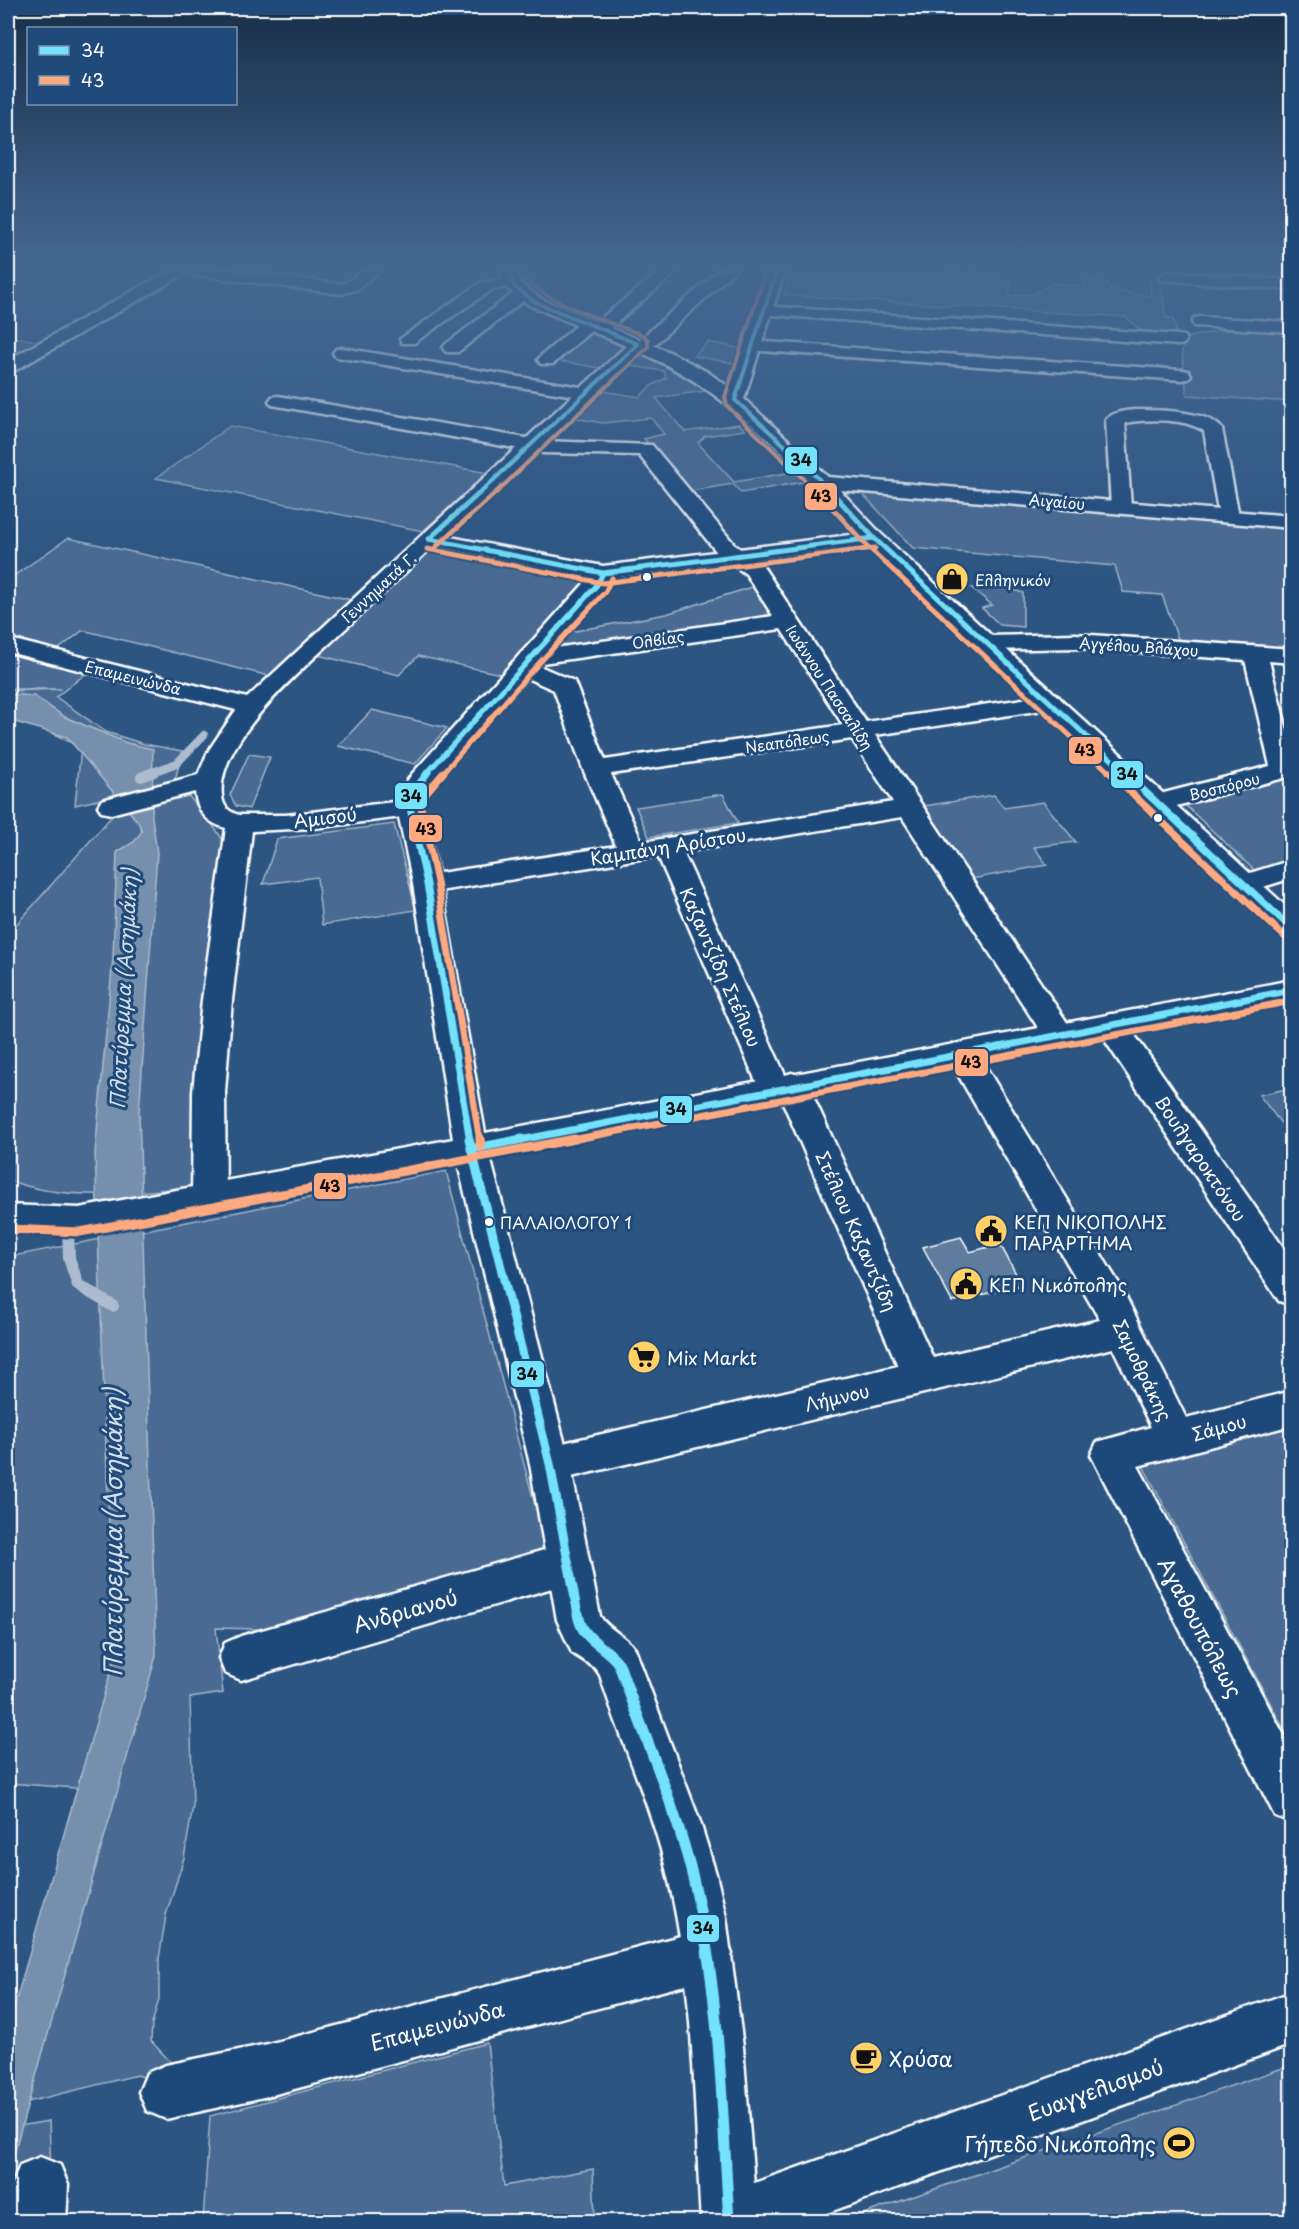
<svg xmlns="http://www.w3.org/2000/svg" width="1299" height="2229" font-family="'Playpen Sans',sans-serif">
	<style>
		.green { fill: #486b92; stroke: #a4b5c8; stroke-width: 1.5 }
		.water { fill: #748fad; stroke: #acbcce; stroke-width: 1.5 }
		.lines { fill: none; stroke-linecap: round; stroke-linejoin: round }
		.stream-far2 { stroke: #acbcce; stroke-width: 8 }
		.stream-far1 { stroke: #acbcce; stroke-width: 10 }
		.stream { stroke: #acbcce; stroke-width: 12 }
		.building { fill: #5e7c9f; stroke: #fff; stroke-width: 1.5 }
		.street-casing { stroke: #fff; stroke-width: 5 }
		.secondary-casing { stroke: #fff; stroke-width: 5 }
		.street { fill: #1f4a7a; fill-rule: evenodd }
		.secondary { fill: #1f4a7a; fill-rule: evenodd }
		.bus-1-far4-casing { stroke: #1f4a7a; stroke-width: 6 }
		.bus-1-far3-casing { stroke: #1f4a7a; stroke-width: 8 }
		.bus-1-far2-casing { stroke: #1f4a7a; stroke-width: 10 }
		.bus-1-far1-casing { stroke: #1f4a7a; stroke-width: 14 }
		.bus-1-casing { stroke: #1f4a7a; stroke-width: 16 }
		.bus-2-far3-casing { stroke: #1f4a7a; stroke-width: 6 }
		.bus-2-far2-casing { stroke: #1f4a7a; stroke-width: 8 }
		.bus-2-far1-casing { stroke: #1f4a7a; stroke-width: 10 }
		.bus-2-casing { stroke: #1f4a7a; stroke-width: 14 }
		.bus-1-far4 { stroke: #73e2fa; stroke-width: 4 }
		.bus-1-far3 { stroke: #73e2fa; stroke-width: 5 }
		.bus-1-far2 { stroke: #73e2fa; stroke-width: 7 }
		.bus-1-far1 { stroke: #73e2fa; stroke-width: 9 }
		.bus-1 { stroke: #73e2fa; stroke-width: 11 }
		.bus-2-far3 { stroke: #ffa980; stroke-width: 4 }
		.bus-2-far2 { stroke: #ffa980; stroke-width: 5 }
		.bus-2-far1 { stroke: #ffa980; stroke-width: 7 }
		.bus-2 { stroke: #ffa980; stroke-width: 9 }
		.bus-dot { fill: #fff; stroke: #1f4a7a; stroke-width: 2 }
		.labels { text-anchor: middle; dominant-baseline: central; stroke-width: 6; stroke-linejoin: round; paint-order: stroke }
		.far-street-label { font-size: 15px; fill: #fff; stroke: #1f4a7a }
		.far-poi-label { font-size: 15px; fill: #fff; stroke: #1f4a7a; text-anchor: start }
		.bus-label { font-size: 16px; fill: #fff; stroke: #1f4a7a; text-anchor: start }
		.street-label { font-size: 18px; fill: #fff; stroke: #1f4a7a }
		.poi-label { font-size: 18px; fill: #fff; stroke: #1f4a7a; text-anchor: start }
		.water-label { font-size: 20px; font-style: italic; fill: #d5dde6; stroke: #1f4a7a }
		.near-street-label { font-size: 21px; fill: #fff; stroke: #1f4a7a }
		.near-poi-label { font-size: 21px; fill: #fff; stroke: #1f4a7a; text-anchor: start }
		.near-water-label { font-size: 24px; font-style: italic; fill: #d5dde6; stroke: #1f4a7a }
		.line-badge { stroke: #1f4a7a; stroke-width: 2 }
		.pale-badge-label { font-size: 16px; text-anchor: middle; font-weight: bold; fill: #111 }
	</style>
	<rect width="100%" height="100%" fill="#2c5582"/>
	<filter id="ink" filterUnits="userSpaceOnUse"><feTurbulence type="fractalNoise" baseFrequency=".0167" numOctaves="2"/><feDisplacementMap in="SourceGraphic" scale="12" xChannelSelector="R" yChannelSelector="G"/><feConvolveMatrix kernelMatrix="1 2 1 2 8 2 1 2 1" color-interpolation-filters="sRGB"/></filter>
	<g filter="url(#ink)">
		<!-- green -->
		<path class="green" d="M792,270H969L996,276L1011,285L1008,296L1034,294L1053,283L1072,286H1086L1083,281C1091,279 1098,281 1106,280L1110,290L1151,296L1150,281L1159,273L1166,318H1173L1177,336L1144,334L1126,317L784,295Z
			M1239,327L1291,330V402L1187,395L1182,351L1184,338Z
			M588,330L631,347L605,369L553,360Z
			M8,336L49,343L8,365Z
			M708,342L743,349L738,364L694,356Z
			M640,350L711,390L656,398L685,432L739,424L745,430L705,436L698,443L734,482L798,471L809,481L741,493L733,484L691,491L644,439L664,434L651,418L603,423L570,417L598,390L640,397L649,387L666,378L664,371L624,365Z
			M230,426L488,473L423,531L156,478Z
			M860,491L1291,526V650L1179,642L1162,595L1123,592L1115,566L913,548Z
			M68,538L352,600L269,676L86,631H82L45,660L89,671L56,697L106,732L144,744L183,751L174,783L75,805L81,748L26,719H8V691L61,689H8V580Z
			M436,547L584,577L587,582L500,674L418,656L399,675L314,654L427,549Z
			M755,586L775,619L566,650L562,641L570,632L666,614Z
			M972,588L1011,589L1023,593V627L1000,625L982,608L992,605Z
			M372,710L447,728L415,764L338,746Z
			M249,754L270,757L249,809L236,806L230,795Z
			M1291,775V860L1255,871L1184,804Z
			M187,794C196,805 223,835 225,845L221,891L214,906L210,930L193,1077L192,1186C131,1194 66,1202 8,1180V934L111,817L121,811Z
			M723,794L738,823L649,837L636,807Z
			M994,795L1004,808L1043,802L1076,842L1034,847L1047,865L972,879L924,806Z
			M394,824L416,910L322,925L317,877L263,884L277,839Z
			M1291,1088H1292L1291,1136L1259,1095Z
			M446,1171L549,1558L259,1629L216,1628L223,1693L190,1698L193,1806L184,1858L166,1915L159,1959V1999L152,2024L151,2041L179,2071L147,2078L137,2075L28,2102L116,1791L8,1783V1257Z
			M1291,1427V1742L1142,1464Z
			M487,2043L504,2186L593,2169L595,2221H203L210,2116Z
			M1291,2065V2221H843Z
			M49,2121L51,2170L23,2221L8,2222V2128Z"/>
		<!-- water -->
		<path class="water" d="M8,694L34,696L65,717L127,743L153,749L152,817L157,853L139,1113L156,1656L8,2174V2028L114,1660L95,1153L113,957L117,852L134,842L142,831L138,822L67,737L8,720Z"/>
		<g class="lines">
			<!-- stream-far2 -->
			<path class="stream-far2" d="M150,773L177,763L204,735"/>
			<!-- stream-far1 -->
			<path class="stream-far1" d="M141,777L154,772"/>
			<!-- stream -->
			<path class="stream" d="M68,1228L69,1258L78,1285L113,1306"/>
		</g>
		<!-- building -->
		<path class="building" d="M961,1237L970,1252L1000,1244L1022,1285L952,1302L923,1247Z"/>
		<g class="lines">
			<defs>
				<path id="street" d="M171,270H229L341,284C360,279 353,269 380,270L358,289L341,294L195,275L188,272L14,371L8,372V360Z
					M662,270H679L604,333L598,334L591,331L553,364H541L538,360L541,356L582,321L588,320L595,323Z
					M719,270H736L649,350H637L634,346L637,342Z
					M1167,272L1292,280V290L1161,280L1159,277Z
					M511,277L517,279L519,282L517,285L491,290L414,343H402L400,339L480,283Z
					M522,289L528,291L530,294L528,297L458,352H446L443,348L446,344L516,291Z
					M764,306L1178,335L1184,336L1186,340L1184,344L1178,345L758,314L756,311L758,308Z
					M1200,317L1292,322V332L1194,326L1192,322L1194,318Z
					M752,341L1182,370L1188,371L1191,375L1188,379L1182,380L746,350L743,346L746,342Z
					M342,348L587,388L593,389L596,393L593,397L587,398L336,357L333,353L336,349Z
					M278,396L543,441L652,445L735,545L762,565L866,722L1050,695L1059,697L1062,702L1059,707L1050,709L875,735L1070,1027L1075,1035L1070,1043L1059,1046L1048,1043L902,817L683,852L785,1075L792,1073L803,1077L808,1085L933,1358L1100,1320L946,1054L951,1046L962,1043L973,1046L1121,1287L1186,1418L1292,1391V1425L1138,1466L1292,1750V1822L1275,1816L1091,1455L1097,1442L1151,1427L1113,1348L550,1482L536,1477L530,1464L536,1451L550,1446L898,1366L781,1098L775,1100L764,1096L759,1088L658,856L427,893L417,890L413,884L417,878L427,875L616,846L583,769L554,690L513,672L509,667L513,662L519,660L517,658L521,653L773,616L746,574L719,555L639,455L543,453L272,405L269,401L272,397ZM781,629L843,725L605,760L574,681L535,664ZM852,739L893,802L642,842L611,774Z
					M1135,410C1157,410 1209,410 1222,429L1239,516L1236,520L1229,522L1222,520L1219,516L1204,431C1184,418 1147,419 1125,423L1131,507L1128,511H1114L1111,507L1106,420C1112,412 1125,411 1135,410Z
					M429,533L436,535L440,539L436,543C405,573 374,602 343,631C306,666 215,741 222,796C223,807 229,812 239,815H286L410,800L419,802L423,808L419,814L410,816L314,828L252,831L232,1000L225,1092L226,1199L221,1208L209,1212L197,1208L192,1199L193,1092L202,1000L226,828C207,823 197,811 195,792L111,814L102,812L98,806L102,800L198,775L209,750L236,710L8,652V642L14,640L247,698L422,535Z
					M1076,634L1292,649V663L1269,661L1292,749V776L1157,811L1148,809L1144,803L1148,797L1270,766L1245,660L1076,648L987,650L979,648L975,643L979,638L987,636Z
					M1292,860V878L1244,893L1234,890L1230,884L1234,878Z
					M1111,1014L1122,1017L1292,1260V1305L1279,1301L1100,1033L1095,1025L1100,1017Z
					M569,1543L584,1549L590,1563L584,1577L569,1583L241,1680L225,1673L219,1658L225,1643L241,1636Z
					M707,1929L725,1936L732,1954L725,1972L707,1979L268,2096L166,2119L147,2111L139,2092L147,2073L166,2065L268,2044Z
					M1292,1992V2044L802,2222L701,2220L709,2200L729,2192Z
					M40,2157L60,2165L68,2185L66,2222H10L12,2185L20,2165Z"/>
				<path id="secondary" d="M500,270H516L521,284L541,299L672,353L709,373L730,388L769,270H785L744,399L828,477L1292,516V528L840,490L881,534L1292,912V938L1282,936L869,545L611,578L605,590L424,795L423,808L441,884L485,1133L1292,980V1000L490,1157L570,1464L600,1616C607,1629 625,1635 635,1649L700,1822L716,1874L726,1917L743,2047L757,2222H701C694,2106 695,1986 667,1873C651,1805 621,1742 600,1675L595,1668L572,1653L557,1620L530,1464L458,1164L79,1236L8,1233V1205L79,1208L453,1139L413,884L397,808L398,795L412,774L590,577L429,545L422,543L418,539L626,346L529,305L508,289ZM639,352C729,390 794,463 858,534L603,566L445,536L540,449Z"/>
			</defs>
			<!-- street casing -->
			<use href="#street" class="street-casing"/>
			<!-- secondary casing -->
			<use href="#secondary" class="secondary-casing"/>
			<!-- street -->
			<use href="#street" class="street"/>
			<!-- secondary -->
			<use href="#secondary" class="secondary"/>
			<defs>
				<path id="bus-1-far4" d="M777,270L735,400L804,463L829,490
					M483,490L638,344L535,302L514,286L508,270"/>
				<path id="bus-1-far3" d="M828,488L874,538L1126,773
					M429,539L603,573L874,538
					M429,539L485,488
					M427,773L597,585L603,573"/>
				<path id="bus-1-far2" d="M428,772L411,795L410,808L427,884L470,1141
					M1124,772L1292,929
					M515,1141L1292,990"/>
				<path id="bus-1-far1" d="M469,1139L550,1464L578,1615
					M471,1149L522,1139"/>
				<path id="bus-1" d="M578,1614C583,1643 604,1643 619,1664C643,1734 674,1802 692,1874C720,1988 722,2106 729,2222"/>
				<path id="bus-2-far3" d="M766,270L725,397L727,406L815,490
					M499,490L648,347V340L643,335C612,323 532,299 519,270"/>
				<path id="bus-2-far2" d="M814,488L867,546L1110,773
					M436,547L501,488
					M427,549L603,583L875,548
					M443,773L529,674L605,592L612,578"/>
				<path id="bus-2-far1" d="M444,772L421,799V807L437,882L480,1141
					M1109,772L1285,937
					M567,1141L1292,1001"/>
				<path id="bus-2" d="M480,1139L481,1147
					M8,1229L80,1232L575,1139"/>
			</defs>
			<!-- bus-1-far4 casing -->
			<use href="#bus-1-far4" class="bus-1-far4-casing"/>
			<!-- bus-1-far3 casing -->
			<use href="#bus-1-far3" class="bus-1-far3-casing"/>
			<!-- bus-1-far2 casing -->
			<use href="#bus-1-far2" class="bus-1-far2-casing"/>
			<!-- bus-1-far1 casing -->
			<use href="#bus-1-far1" class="bus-1-far1-casing"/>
			<!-- bus-1 casing -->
			<use href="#bus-1" class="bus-1-casing"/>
			<!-- bus-2-far3 casing -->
			<use href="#bus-2-far3" class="bus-2-far3-casing"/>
			<!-- bus-2-far2 casing -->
			<use href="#bus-2-far2" class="bus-2-far2-casing"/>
			<!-- bus-2-far1 casing -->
			<use href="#bus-2-far1" class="bus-2-far1-casing"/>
			<!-- bus-2 casing -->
			<use href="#bus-2" class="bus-2-casing"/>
			<!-- bus-1-far4 -->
			<use href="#bus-1-far4" class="bus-1-far4"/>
			<!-- bus-1-far3 -->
			<use href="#bus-1-far3" class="bus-1-far3"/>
			<!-- bus-1-far2 -->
			<use href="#bus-1-far2" class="bus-1-far2"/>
			<!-- bus-1-far1 -->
			<use href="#bus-1-far1" class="bus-1-far1"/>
			<!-- bus-1 -->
			<use href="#bus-1" class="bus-1"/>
			<!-- bus-2-far3 -->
			<use href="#bus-2-far3" class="bus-2-far3"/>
			<!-- bus-2-far2 -->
			<use href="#bus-2-far2" class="bus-2-far2"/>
			<!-- bus-2-far1 -->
			<use href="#bus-2-far1" class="bus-2-far1"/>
			<!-- bus-2 -->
			<use href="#bus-2" class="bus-2"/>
		</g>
	</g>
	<!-- sky -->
	<linearGradient id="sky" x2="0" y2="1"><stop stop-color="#182f48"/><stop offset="0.46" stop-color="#456892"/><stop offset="1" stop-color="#456892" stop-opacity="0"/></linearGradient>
	<rect width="1299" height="582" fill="url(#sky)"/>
	<!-- icons -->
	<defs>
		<symbol id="shop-disc" viewBox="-11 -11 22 22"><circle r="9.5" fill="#ffd166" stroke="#1f4a7a"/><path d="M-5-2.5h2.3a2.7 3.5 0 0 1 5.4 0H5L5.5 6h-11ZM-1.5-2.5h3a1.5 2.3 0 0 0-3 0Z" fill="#111"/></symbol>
		<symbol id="civic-disc" viewBox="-11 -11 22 22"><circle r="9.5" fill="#ffd166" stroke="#1f4a7a"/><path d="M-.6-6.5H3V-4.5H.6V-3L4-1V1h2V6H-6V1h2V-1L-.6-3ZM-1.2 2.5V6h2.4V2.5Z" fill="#111"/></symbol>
		<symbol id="supermarket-disc" viewBox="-11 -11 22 22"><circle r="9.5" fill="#ffd166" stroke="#1f4a7a"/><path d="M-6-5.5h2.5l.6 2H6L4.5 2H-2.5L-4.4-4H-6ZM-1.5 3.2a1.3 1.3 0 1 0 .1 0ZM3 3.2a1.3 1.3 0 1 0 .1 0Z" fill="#111"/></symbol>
		<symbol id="cafe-disc" viewBox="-11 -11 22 22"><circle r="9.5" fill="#ffd166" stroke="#1f4a7a"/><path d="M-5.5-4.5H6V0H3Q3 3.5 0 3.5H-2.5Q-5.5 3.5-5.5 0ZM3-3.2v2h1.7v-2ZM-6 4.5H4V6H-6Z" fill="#111"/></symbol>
		<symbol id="stadium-disc" viewBox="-11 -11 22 22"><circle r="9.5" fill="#ffd166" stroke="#1f4a7a"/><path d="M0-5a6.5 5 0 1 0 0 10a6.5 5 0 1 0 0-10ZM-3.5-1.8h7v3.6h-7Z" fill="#111"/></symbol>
	</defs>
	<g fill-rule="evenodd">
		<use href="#shop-disc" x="933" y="560" width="38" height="38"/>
		<use href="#civic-disc" x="972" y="1212" width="38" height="38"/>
		<use href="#civic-disc" x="947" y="1265" width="38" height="38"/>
		<use href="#supermarket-disc" x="625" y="1338" width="38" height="38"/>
		<use href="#cafe-disc" x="847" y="2039" width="38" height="38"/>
		<use href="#stadium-disc" x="1160" y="2124" width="38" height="38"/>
	</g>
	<!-- markers -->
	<g class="bus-dot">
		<circle cx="647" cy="577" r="5"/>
		<circle cx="1158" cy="818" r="5"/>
		<circle cx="489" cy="1222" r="5"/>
	</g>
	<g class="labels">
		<!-- far-street labels -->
		<g class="far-street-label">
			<text transform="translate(1057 501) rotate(5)">Αιγαίου</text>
			<text transform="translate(378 587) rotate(-43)">Γεννηματά Γ.</text>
			<text transform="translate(658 639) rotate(-8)">Ολβίας</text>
			<text transform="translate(1139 646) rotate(4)">Αγγέλου Βλάχου</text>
			<text transform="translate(133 677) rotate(14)">Επαμεινώνδα</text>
			<text transform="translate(830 687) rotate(57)">Ιωάννου Πασσαλίδη</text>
			<text transform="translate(787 741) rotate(-8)">Νεαπόλεως</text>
			<text transform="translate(1224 786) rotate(-14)">Βοσπόρου</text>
		</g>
		<!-- far-poi labels -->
		<g class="far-poi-label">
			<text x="975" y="579">Ελληνικόν</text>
		</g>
		<!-- bus labels -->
		<g class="bus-label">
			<text x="500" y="1222">ΠΑΛΑΙΟΛΟΓΟΥ 1</text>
		</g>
		<!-- street labels -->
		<g class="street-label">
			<text transform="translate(325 817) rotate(-7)">Αμισού</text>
			<text transform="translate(668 846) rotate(-9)">Καμπάνη Αρίστου</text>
			<text transform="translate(721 967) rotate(66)">Καζαντζίδη Στέλιου</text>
			<text transform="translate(1201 1158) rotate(56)">Βουλγαροκτόνου</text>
			<text transform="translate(857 1231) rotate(66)">Στέλιου Καζαντζίδη</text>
			<text transform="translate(1143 1370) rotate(64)">Σαμοθράκης</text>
			<text transform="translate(837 1397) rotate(-13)">Λήμνου</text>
			<text transform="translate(1219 1427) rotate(-15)">Σάμου</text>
		</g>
		<!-- poi labels -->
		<g class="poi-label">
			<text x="1014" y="1221">ΚΕΠ ΝΙΚΟΠΟΛΗΣ<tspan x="1014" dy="21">ΠΑΡΑΡΤΗΜΑ</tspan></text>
			<text x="989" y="1284">ΚΕΠ Νικόπολης</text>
			<text x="667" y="1357">Mix Markt</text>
		</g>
		<!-- water labels -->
		<g class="water-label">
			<text transform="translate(123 989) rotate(-87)">Πλατύρεμμα (Ασημάκη)</text>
		</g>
		<!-- near-street labels -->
		<g class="near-street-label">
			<text transform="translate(405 1610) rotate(-16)">Ανδριανού</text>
			<text transform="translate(1201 1627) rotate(62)">Αγαθουπόλεως</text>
			<text transform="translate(437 2025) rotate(-15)">Επαμεινώνδα</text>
			<text transform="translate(1095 2089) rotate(-20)">Ευαγγελισμού</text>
		</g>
		<!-- near-poi labels -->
		<g class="near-poi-label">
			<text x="889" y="2058">Χρύσα</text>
			<text x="1156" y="2143" text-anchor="end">Γήπεδο Νικόπολης</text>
		</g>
		<!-- near-water labels -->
		<g class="near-water-label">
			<text transform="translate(112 1533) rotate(-90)">Πλατύρεμμα (Ασημάκη)</text>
		</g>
	</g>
	<g class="line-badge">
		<rect x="784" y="446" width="34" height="29" rx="6" fill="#73e2fa"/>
		<rect x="804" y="482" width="34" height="29" rx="6" fill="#ffa980"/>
		<rect x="1068" y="736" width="35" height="29" rx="6" fill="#ffa980"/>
		<rect x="1110" y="760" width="34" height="29" rx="6" fill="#73e2fa"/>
		<rect x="394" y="782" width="34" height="28" rx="6" fill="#73e2fa"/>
		<rect x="408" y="814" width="35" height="29" rx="6" fill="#ffa980"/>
		<rect x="954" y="1048" width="35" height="29" rx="6" fill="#ffa980"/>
		<rect x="659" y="1095" width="34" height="29" rx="6" fill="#73e2fa"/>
		<rect x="313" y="1172" width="34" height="28" rx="6" fill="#ffa980"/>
		<rect x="510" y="1360" width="35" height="28" rx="6" fill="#73e2fa"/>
		<rect x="686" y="1914" width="34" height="29" rx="6" fill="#73e2fa"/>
	</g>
	<g class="pale-badge-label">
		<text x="801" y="466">34</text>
		<text x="821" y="502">43</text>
		<text x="1085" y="756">43</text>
		<text x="1127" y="780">34</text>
		<text x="411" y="802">34</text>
		<text x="426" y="835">43</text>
		<text x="971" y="1068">43</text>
		<text x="676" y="1115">34</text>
		<text x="330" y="1192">43</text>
		<text x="527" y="1380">34</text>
		<text x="703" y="1934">34</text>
	</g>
	<!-- margin -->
	<rect width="1299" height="2229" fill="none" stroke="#1f4a7a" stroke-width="30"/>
	<rect x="15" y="15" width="1269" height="2199" fill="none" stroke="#fff" stroke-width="2" filter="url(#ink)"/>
	<!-- legend -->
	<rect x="27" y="27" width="210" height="78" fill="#1f4a7a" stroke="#7992af" stroke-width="1.5"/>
	<rect x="39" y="46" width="30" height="9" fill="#73e2fa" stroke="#7992af" stroke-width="1.5"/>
	<text x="81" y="57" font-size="18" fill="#ffffff">34</text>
	<rect x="39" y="76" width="30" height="9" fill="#ffa980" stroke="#7992af" stroke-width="1.5"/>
	<text x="81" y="87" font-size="18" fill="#ffffff">43</text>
</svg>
